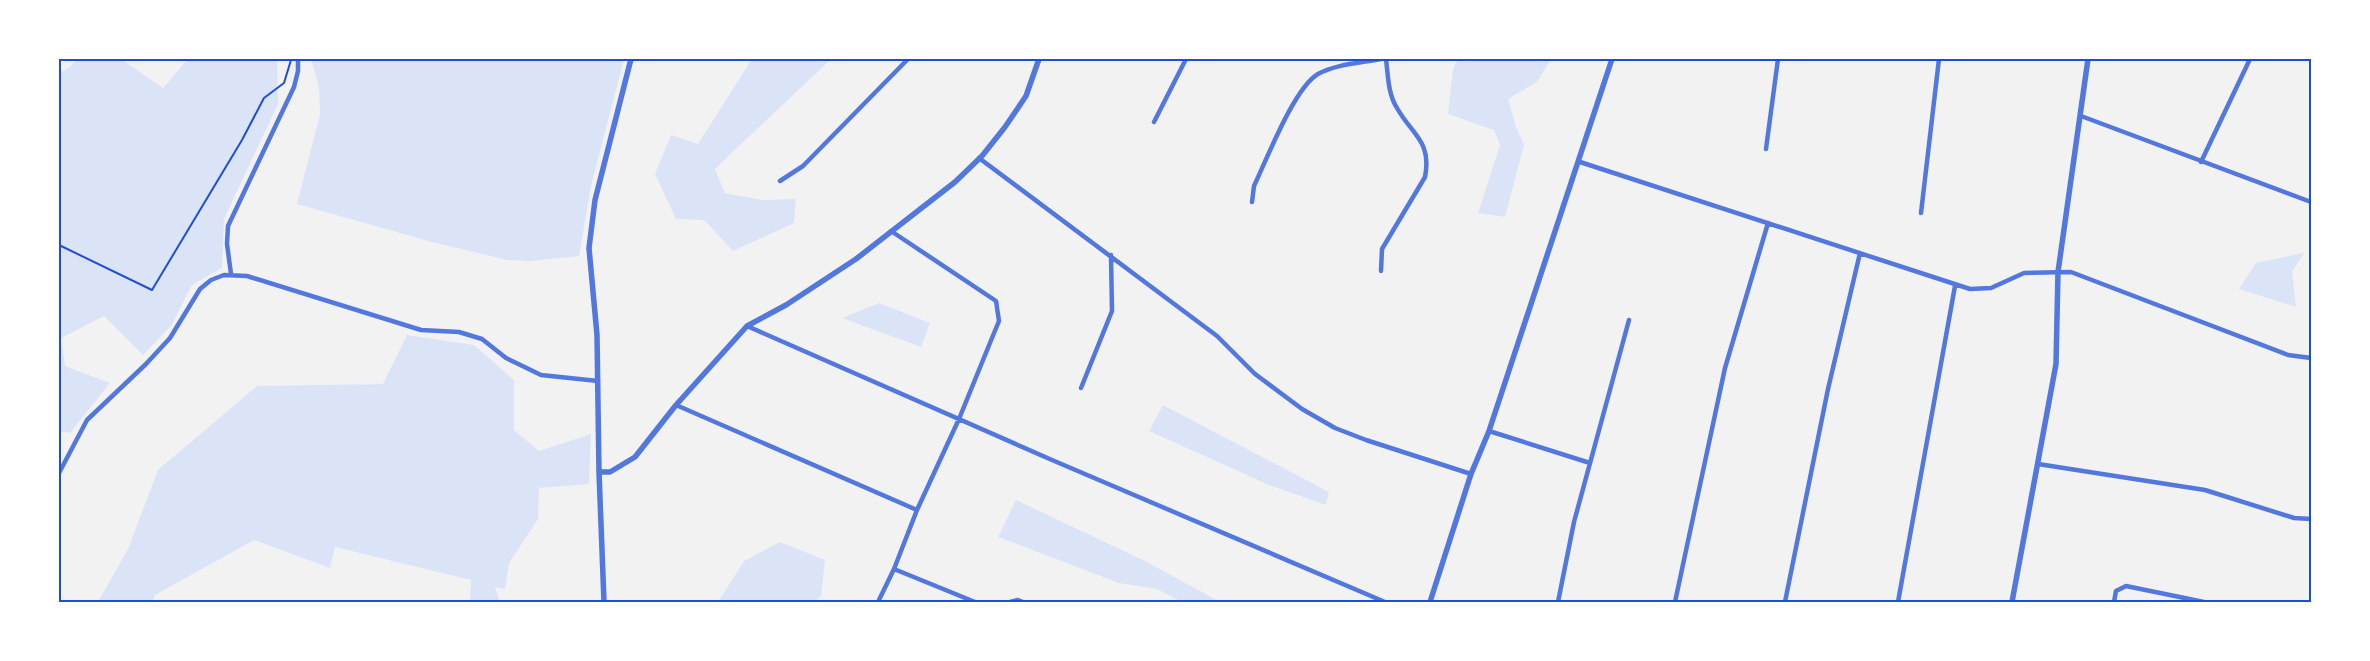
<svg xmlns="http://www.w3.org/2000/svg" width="2370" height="661" font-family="Mulish,sans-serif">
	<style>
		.green { fill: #dbe4f7 }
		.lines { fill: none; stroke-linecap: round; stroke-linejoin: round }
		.path { stroke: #1d4ed8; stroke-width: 2 }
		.minor { stroke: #5277de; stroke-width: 4.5 }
		.tertiary { stroke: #5277de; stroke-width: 5.5 }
		.neatline { fill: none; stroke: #1d4ed8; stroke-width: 2 }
	</style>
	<rect width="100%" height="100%" fill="#f2f2f2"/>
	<!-- green -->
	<path class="green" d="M77,59H121L163,88L188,59H277L278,104L224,219L222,268L192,285L171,326L143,355L104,316L61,338L65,366L110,383L70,433L59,431V73L71,66Z
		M311,59H624L591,186L579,256L531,261L507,260L432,242L297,204L320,114L319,87Z
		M752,59H831L715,169L725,193L763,200L796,199L794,223L733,251L704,220L676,219L655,174L671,135L698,144Z
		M1458,59H1551L1537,82L1508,99L1516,127L1524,145L1505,217L1478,213L1500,145L1494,130L1448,114L1453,69Z
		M2304,253L2292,272L2296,307L2239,289L2256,263Z
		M879,303L930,323L921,347L842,318Z
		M407,335L474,345L514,380V430L539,451L591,434L589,484L539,488L538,519L509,563L505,589L495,587L499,600H518L519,602H470L471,580L335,547L330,568L254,540L155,595L152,602H98L128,549L158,470L257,386L383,384Z
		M1163,405L1329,492L1326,505L1269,485L1149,431Z
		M1016,500L1145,561L1220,602H1182L1157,589L1119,583L998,537Z
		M780,542L825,560L821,596L814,602H718L744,561Z"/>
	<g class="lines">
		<!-- path -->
		<path class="path" d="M59,245L152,290L242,140L264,98L284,83L291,60"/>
		<!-- minor -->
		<path class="minor" d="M2081,116L2311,202
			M1154,122L1186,59
			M1766,149L1778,59
			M979,158L1217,336L1255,374L1302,409L1335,428L1366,440L1471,474
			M1580,162L1970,289L1991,288L2024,273L2071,272L2288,355L2311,358
			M2201,162L2250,59
			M780,181L803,166L908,59
			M1252,202L1254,186C1267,159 1294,88 1318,74C1336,64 1361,63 1381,59
			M1921,213L1939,59
			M1381,271L1382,249L1425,177C1432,141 1412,135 1397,108C1388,94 1388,75 1386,59
			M231,274L227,244L228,226L294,87L298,71V59
			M747,326L1052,460L1385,602
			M1081,388L1112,311L1111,255
			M676,405L917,510
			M1489,431L1590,463
			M2038,464L2205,490L2294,518L2311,519
			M59,473L87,420L146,364L170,338L200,289L211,280L224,275L247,276L421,330L459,332L482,339L506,358L541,375L598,381
			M894,569L975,602
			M879,600L894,569L917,510L959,419L992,338L999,321L996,301L891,231
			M1010,602L1018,600L1023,602
			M1558,602L1574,522L1629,320
			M1675,602L1725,368L1768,223
			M1785,602L1828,389L1860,253
			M1898,602L1955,286
			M2114,602L2116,591L2126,586L2204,602"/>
		<!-- tertiary -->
		<path class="tertiary" d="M599,472H610L635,457L676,405L747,326L786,305L856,259L955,182L982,156L1005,127L1026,96L1039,59
			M604,602L599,472L597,335L589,248L595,200L631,59
			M1430,602L1471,474L1489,431L1612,59
			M2012,602L2056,364L2058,272L2088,59"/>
	</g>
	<!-- border -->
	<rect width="2370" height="661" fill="none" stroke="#ffffff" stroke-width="120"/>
	<rect x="60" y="60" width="2250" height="541" class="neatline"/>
</svg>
